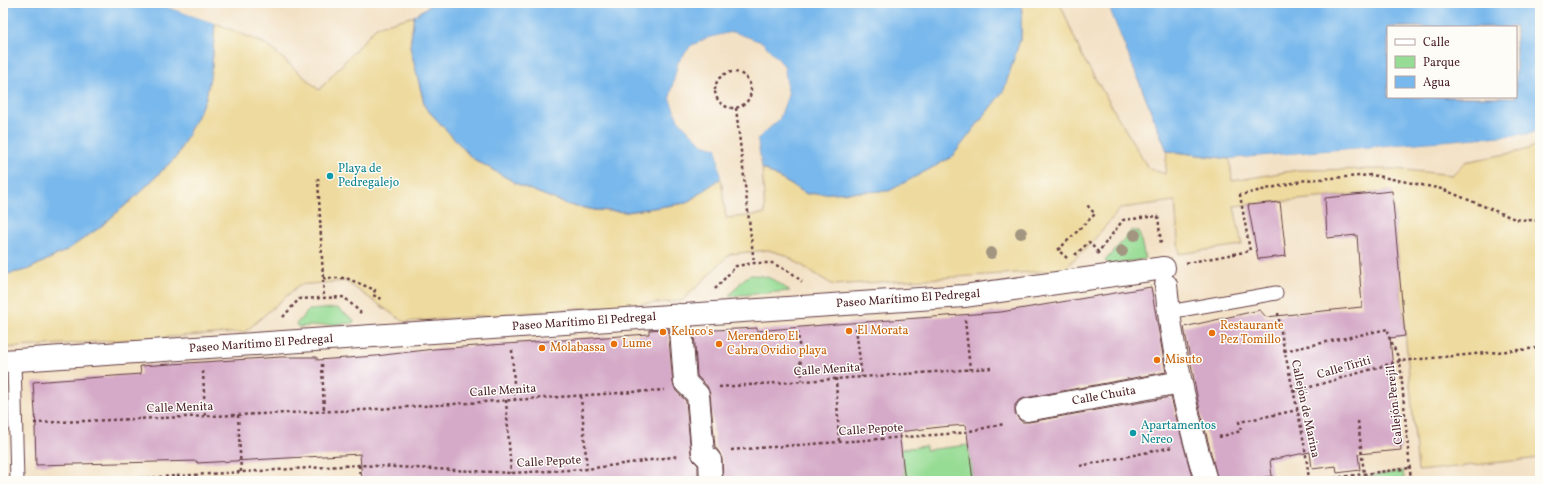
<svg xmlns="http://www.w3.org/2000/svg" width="1543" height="484" font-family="Vollkorn,serif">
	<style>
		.green { fill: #97dc94; stroke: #707e60 }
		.sand { fill: #eeda9e; stroke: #9c7c64 }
		.water { fill: #78b8ec; stroke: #616c8c; fill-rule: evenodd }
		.pier { fill: #f3e1c5 }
		.building { fill: #d5aac8 }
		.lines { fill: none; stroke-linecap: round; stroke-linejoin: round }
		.lane-casing { stroke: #633c42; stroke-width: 15 }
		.street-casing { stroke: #633c42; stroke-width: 24 }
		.path { stroke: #633c42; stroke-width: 2.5; stroke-dasharray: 3 3; stroke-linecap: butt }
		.lane { stroke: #fff; stroke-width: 13 }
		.street { stroke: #fff; stroke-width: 22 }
		.tree { fill: #a39681 }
		.culture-dot { fill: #0f9aa8; stroke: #fdfcf7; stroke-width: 1.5 }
		.food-dot { fill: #e8710a; stroke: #fdfcf7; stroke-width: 1.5 }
		.labels { text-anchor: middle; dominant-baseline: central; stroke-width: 3; stroke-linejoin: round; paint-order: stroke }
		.culture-label { font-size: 12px; fill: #0d838f; stroke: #fdfcf7; text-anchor: start }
		.street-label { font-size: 12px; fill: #4a1f2b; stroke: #fdfcf7 }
		.food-label { font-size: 12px; fill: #c56008; stroke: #fdfcf7; text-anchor: start }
	</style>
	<rect width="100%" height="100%" fill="#fdfcf7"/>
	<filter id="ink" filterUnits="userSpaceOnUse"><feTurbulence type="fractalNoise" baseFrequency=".025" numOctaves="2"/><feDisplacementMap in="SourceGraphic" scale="8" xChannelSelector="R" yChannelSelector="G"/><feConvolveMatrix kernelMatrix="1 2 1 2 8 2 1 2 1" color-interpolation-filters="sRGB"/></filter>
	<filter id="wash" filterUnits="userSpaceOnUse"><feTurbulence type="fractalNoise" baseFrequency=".012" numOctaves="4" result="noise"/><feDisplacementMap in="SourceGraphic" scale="16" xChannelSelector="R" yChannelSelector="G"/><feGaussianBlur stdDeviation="0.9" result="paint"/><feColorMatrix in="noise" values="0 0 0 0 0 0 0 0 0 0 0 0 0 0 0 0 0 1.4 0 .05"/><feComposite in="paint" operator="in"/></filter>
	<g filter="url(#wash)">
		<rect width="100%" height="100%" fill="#f3e1c5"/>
		<!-- green -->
		<path class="green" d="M1131,231H1139L1145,259L1109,265L1105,261Z
			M750,275C770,275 774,280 790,291L729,296L744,279Z
			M337,308L354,320L353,323L298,327L296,324L309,310Z
			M969,445L973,481H905L901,449L926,446V450Z
			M1403,471L1404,479L1389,481H1338Z"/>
		<!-- sand -->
		<path class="sand" d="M1022,3H1060L1082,56L1148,168L1165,174L1167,151L1230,159L1232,181L1298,170L1395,169L1452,175L1465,162L1522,151L1540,144V458L1418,471L1392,191L1234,206L1242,245L1179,254L1175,201L1121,208L1090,244L1063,270L833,285L785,255L768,250L730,254L682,301L404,322L345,281L299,285L245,332L3,348V275L27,270L67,250L99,228L135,197L177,156L212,67L215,23L266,44L319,90L376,27L414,16L410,47L425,107L472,158L521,186L569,205L595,210L627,212L686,203L721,178L726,218L765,214L762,168L807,194L1021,37Z"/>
		<!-- water -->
		<path class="water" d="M3,3H69L71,5L85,6L96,3H155L215,23L212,67L206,98L177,156L135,197L99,228L67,250L27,270L3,275Z
			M433,3H1022L1021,37L1004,90L952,157L889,191L807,194L762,168L757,139L779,119L788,94L784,66L763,43L733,32L708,38L691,46L678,63L670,99L678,119L691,133L703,144L717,148L721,178L686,203L627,212L595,210L569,205L521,186L472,158L425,107L410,47L414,16Z
			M1107,3H1540V128L1531,134L1230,159L1167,151ZM1388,27H1516V97H1388Z"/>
		<!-- pier -->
		<path class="pier" d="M155,3H161L216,21L217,24Z
			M1105,3H1107L1167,153L1165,152Z
			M733,32L763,43L784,66L788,94L779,119L757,139L762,170L760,168L755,139L777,118L786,94L782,67L762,44L732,34L709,40L692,48L680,64L672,98L680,118L692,131L704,143L719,147L723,178L721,180L717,148L703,144L691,133L678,119L670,99L678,63L691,46L708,38Z
			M1540,128V130L1531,136L1230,161V159L1531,134Z"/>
		<g id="blocks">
			<!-- building -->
			<path class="building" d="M1392,191L1405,336L1390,338L1401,450L1358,454L1360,470L1337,473L1336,466L1312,469L1310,452L1270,460L1272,476L1241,481H1218L1199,406L1184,327L1260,310L1266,317L1362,307L1357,235L1327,238L1325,198Z
				M1280,202L1286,256L1258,259L1248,205Z
				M1151,287L1166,372L1025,398L1019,400L1015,405V413L1018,418L1022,422H1029L1171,397L1193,481H973L966,425L940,427L899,432L905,481H723L722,459L719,452L715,447L710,394L707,386L697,376L694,331L757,328V331L823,325L1001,312Z
				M668,329L673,383L676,391L686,401L691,454L694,461L698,465V481H362L360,454L197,463V461L36,465L35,427H36L33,382L141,374L140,366L281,357H317V360L376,356L434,349L649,334V330Z"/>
		</g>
	</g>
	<g filter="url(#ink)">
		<use href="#blocks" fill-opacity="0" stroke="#633c42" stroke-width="1"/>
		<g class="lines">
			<defs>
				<path id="lane" d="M1169,312L1276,293
					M14,361L17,481"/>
				<path id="street" d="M1166,285C1172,352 1187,417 1206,481
					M680,315L685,382L698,395L703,453L710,460L711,481
					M3,361L964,296L1164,268
					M1027,410L1181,382"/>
			</defs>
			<!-- lane casing -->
			<use href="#lane" class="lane-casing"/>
			<!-- street casing -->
			<use href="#street" class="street-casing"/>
			<!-- path -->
			<path class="path" d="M715 90a18 18 0 1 1 36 0a18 18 0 1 1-36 0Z
				M736,108L754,263
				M318,178L324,298
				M1097,254L1123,220L1158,216L1161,244
				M1075,255L1089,242L1098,252
				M1067,258L1058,250L1095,214L1087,205
				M1186,263L1250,251L1240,195L1306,180L1372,175L1442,189L1515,219L1540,221
				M323,278H346L375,290L373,295L382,299
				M715,289L736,266L754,263H772L792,273L802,282
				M1278,313C1286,370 1304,424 1309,481
				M283,317L299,299L344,297L361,313
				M965,320L970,369
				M856,328L862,377
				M798,331L802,380
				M512,350L515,400
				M1284,351L1388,329L1389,337L1400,361L1411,481
				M322,364L324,411
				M203,371L205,416
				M836,378L839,441
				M719,387L991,368
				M1293,392L1400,361L1540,348
				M581,396L587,469
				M506,400L511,473
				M238,415L241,472
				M1358,421L1364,474
				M34,423L362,410L664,390
				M1219,437L1241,431L1239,422L1298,410
				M731,450L960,433L1004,424
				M359,465L360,481
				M1080,466L1173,447
				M93,481L359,465L511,473L587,469L679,456
				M1310,481L1410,468"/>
			<!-- lane -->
			<use href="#lane" class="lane"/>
			<!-- street -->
			<use href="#street" class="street"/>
		</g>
		<!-- trees -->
		<g class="tree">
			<circle cx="1021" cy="233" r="6"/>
			<circle cx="1135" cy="235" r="6"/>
			<circle cx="1122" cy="251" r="6"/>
			<circle cx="991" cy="253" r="6"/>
		</g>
	</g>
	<!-- markers -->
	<g class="culture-dot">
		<circle cx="330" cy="176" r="4"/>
		<circle cx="1133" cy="433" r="4"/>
	</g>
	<g class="food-dot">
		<circle cx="849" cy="331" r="4"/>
		<circle cx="663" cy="332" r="4"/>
		<circle cx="1212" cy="333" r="4"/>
		<circle cx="614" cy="344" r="4"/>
		<circle cx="719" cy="344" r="4"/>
		<circle cx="542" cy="348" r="4"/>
		<circle cx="1157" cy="360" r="4"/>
	</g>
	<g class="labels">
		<!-- culture labels -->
		<g class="culture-label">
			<text x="338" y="169">Playa de<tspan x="338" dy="14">Pedregalejo</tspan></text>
			<text x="1141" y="426">Apartamentos<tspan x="1141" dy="14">Nereo</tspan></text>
		</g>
		<!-- street labels -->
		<g class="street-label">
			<text transform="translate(908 299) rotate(-4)">Paseo Marítimo El Pedregal</text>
			<text transform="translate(584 322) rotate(-4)">Paseo Marítimo El Pedregal</text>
			<text transform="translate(261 344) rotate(-4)">Paseo Marítimo El Pedregal</text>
			<text transform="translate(1344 368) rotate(-16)">Calle Tiriti</text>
			<text transform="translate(827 370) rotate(-4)">Calle Menita</text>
			<text transform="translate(503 391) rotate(-4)">Calle Menita</text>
			<text transform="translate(1104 396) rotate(-10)">Calle Chuita</text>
			<text transform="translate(1395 405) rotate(-96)">Callejón Perejil</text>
			<text transform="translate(180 408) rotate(-2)">Calle Menita</text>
			<text transform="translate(1305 409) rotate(78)">Callejón de Marina</text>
			<text transform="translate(871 430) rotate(-4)">Calle Pepote</text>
			<text transform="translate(549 462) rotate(-3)">Calle Pepote</text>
		</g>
		<!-- food labels -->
		<g class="food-label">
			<text x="1220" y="326">Restaurante<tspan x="1220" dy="14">Pez Tomillo</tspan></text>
			<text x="857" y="331">El Morata</text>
			<text x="671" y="332">Keluco's</text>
			<text x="727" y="337">Merendero El<tspan x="727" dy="14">Cabra Ovidio playa</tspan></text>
			<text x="622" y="344">Lume</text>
			<text x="550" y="348">Molabassa</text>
			<text x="1165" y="360">Misuto</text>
		</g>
	</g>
	<!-- margin -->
	<rect width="1543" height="484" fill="none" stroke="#fdfcf7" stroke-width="16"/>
	<!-- legend -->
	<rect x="1387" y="26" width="130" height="72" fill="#fdfcf7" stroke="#b5a4a5"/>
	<rect x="1395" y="39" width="20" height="6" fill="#ffffff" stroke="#b5a4a5"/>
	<text x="1423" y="46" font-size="12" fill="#4a1f2b">Calle</text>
	<rect x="1395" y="56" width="20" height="12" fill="#97dc94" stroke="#b5a4a5"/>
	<text x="1423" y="66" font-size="12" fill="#4a1f2b">Parque</text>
	<rect x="1395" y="76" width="20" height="12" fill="#78b8ec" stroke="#b5a4a5"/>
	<text x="1423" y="86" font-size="12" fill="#4a1f2b">Agua</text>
</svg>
